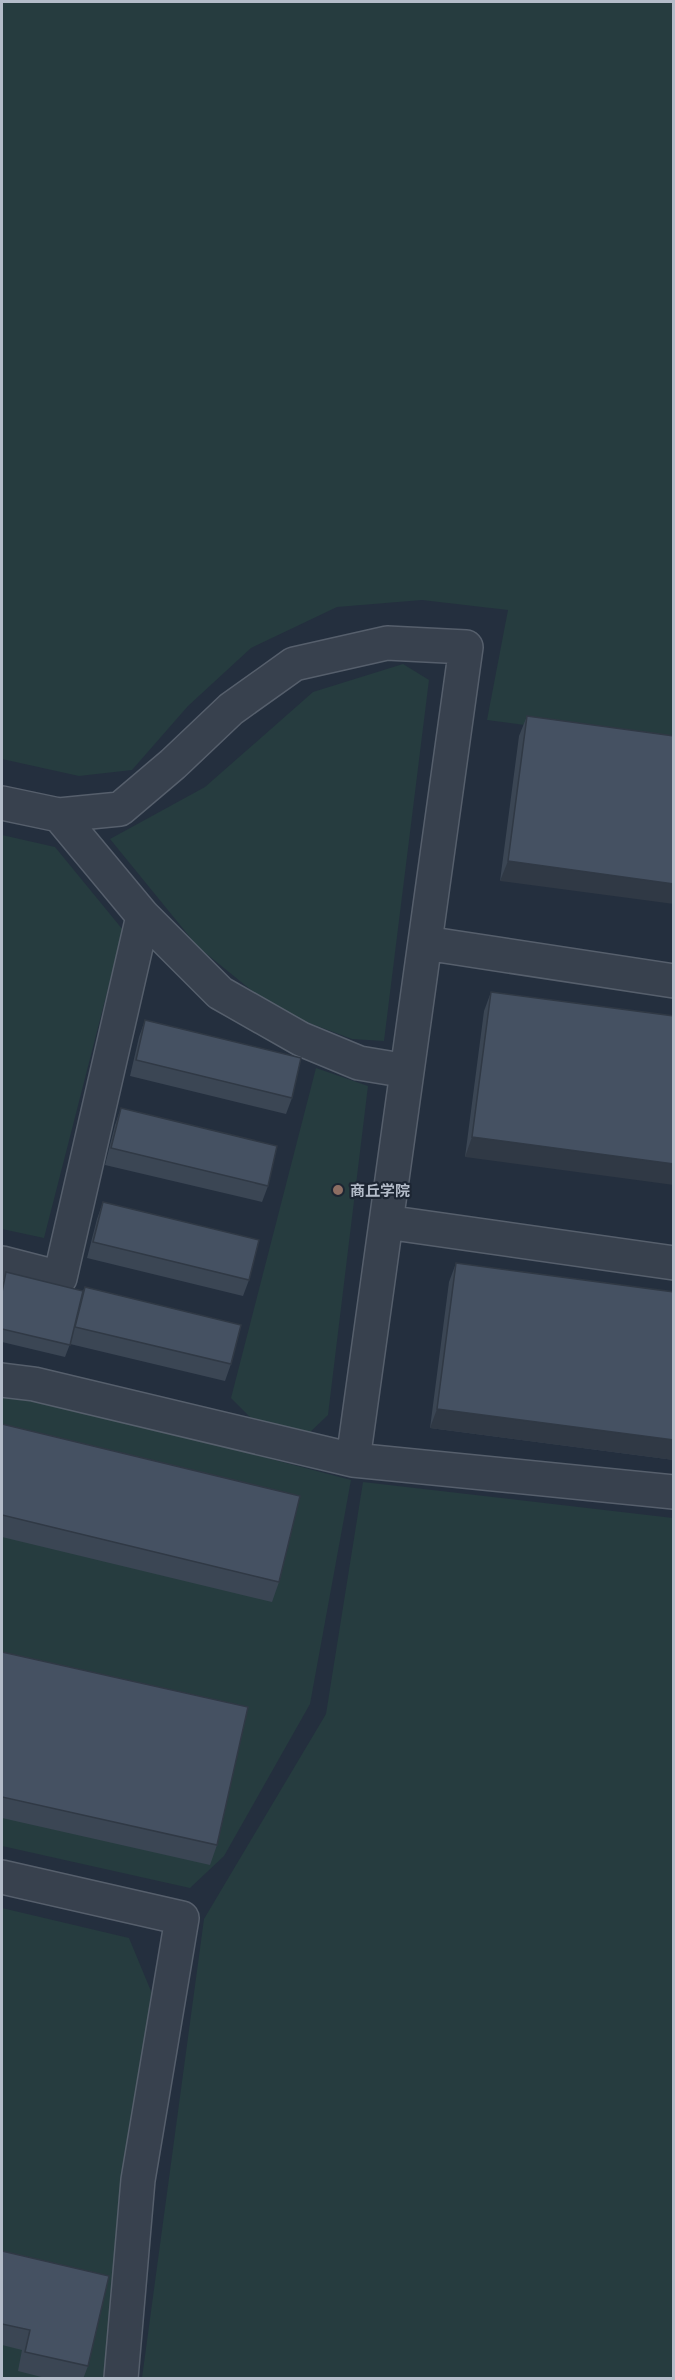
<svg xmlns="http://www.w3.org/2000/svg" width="675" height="2380" font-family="Quicksand,'Noto Sans SC',sans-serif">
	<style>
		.green { fill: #263c3f }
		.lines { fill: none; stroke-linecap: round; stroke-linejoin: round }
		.minor-casing { stroke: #565f6c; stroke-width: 36 }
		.minor { stroke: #38414e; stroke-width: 33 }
		.wall { fill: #3b4654 }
		.shaded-wall { fill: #303945 }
		.building { fill: #455162; stroke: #303945; stroke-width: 1.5 }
		.education-dot { fill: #8d6e63; stroke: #1d2633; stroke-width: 2 }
		.labels { text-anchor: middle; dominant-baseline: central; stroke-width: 4.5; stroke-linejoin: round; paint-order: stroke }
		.poi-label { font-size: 15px; font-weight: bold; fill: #b4bcc9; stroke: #1d2633; text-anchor: start }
	</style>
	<rect width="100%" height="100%" fill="#242f3e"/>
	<!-- green -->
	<path class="green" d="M2,2H673V745L487,720L508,610L422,600L337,607L251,648L188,706L132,770L79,776L2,759Z
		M403,664L429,680L384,1041L352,1039L277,1011L198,947L110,839L205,787L313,692Z
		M2,835L55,847L123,930L44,1238L2,1229Z
		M316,1068L368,1086L328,1415L307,1435L251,1418L231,1398Z
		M2,1393L39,1398L351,1480L310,1704L224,1856L190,1888L2,1846Z
		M363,1482L673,1518V2378H142L204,1919L326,1714Z
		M2,1908L129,1938L153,1996L106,2378H2Z"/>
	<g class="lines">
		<defs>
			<path id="minor" d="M2,803L59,815L120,809L173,764L231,709L294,664L387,643L466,647L353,1460
				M59,815L143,916L220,993L301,1039L359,1063L407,1071
				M425,943L674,981
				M386,1222L674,1263
				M2,1263L60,1278L143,916
				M2,1380L34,1384L353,1460L674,1492
				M2,1877L182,1918L138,2180L121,2378"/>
		</defs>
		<!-- minor casing -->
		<use href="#minor" class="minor-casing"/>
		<!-- minor -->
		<use href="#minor" class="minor"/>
	</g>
	<!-- wall -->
	<path class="wall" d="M527,716L674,736L500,881L519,736Z
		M491,992L674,1016L465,1157L484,1011Z
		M145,1020L292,1098L286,1114L130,1076L139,1037Z
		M121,1108L268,1186L262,1202L105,1165L115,1125Z
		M103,1202L249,1280L243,1296L87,1258L97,1219Z
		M456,1263L674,1292V1460L430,1428L449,1282Z
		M6,1272L83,1291L85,1287L231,1364L225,1381L70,1344L65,1357L2,1342V1286Z
		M2,1424L279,1582L272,1602L2,1537Z
		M2,1652L217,1845L210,1865L2,1818Z
		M2,2251L88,2366L83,2379H49L18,2371L22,2350L2,2345Z"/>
	<!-- shaded-wall -->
	<path class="shaded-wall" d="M508,861L674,884V904L500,881Z
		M472,1137L674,1164V1185L465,1157Z
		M437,1409L674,1440V1460L430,1428Z"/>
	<!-- building -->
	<path class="building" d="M527,716L674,736V884L508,861Z
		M491,992L674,1016V1164L472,1137Z
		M145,1020L301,1058L292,1098L136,1060Z
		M121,1108L277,1146L268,1186L111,1148Z
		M103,1202L259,1240L249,1280L93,1242Z
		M456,1263L674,1292V1440L437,1409Z
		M6,1272L83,1291L70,1345L2,1329V1292Z
		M85,1287L241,1325L231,1364L75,1327Z
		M2,1424L300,1496L279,1582L2,1515Z
		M2,1652L248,1707L217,1845L2,1797Z
		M2,2251L109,2276L88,2366L25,2352L30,2330L2,2324Z"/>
	<!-- markers -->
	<circle class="education-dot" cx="338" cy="1190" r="6"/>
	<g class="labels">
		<!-- poi labels -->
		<g class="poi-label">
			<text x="350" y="1190">商丘学院</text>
		</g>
	</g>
	<!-- border -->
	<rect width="675" height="2380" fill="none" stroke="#b4bcc9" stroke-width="6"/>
</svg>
